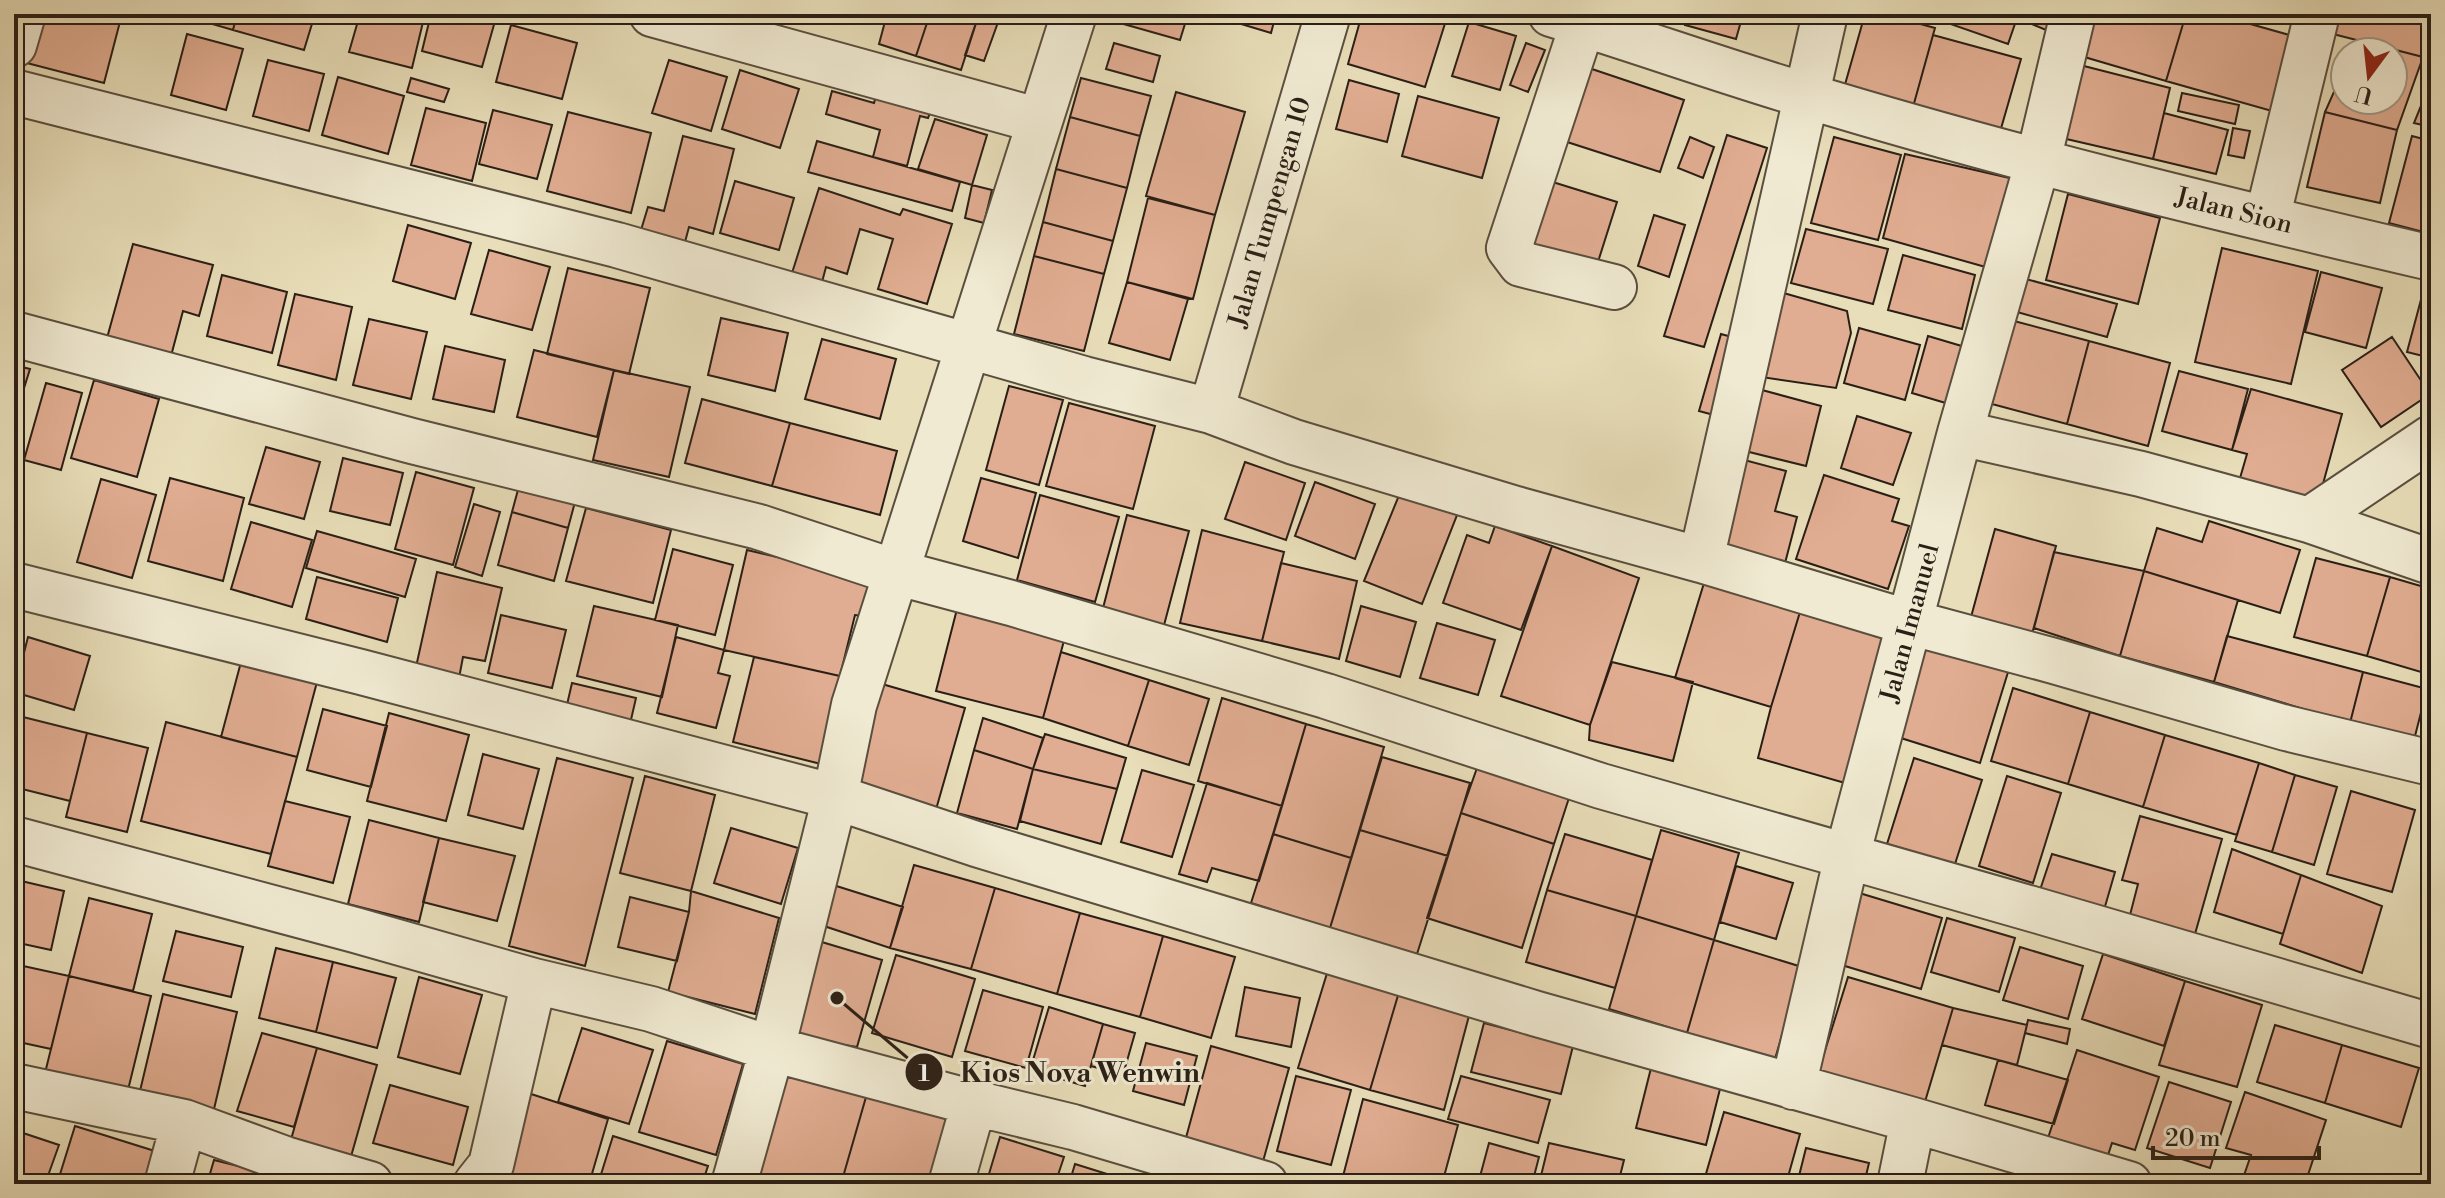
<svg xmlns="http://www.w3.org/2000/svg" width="2445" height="1198" font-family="'Libre Bodoni',serif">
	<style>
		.building { fill: #e1ad92; stroke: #2a1f16; stroke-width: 2 }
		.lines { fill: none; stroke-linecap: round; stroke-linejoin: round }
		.minor-casing { stroke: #5a4f3f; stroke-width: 48 }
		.minor { stroke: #f0ead2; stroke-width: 44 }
		.labels { text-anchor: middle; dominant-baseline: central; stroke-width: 6; stroke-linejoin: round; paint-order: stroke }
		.street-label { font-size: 26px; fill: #2a1f16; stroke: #f0ead2 }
		.leader { fill: none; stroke: #2a1f16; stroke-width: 3 }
		.callout-dot { fill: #2a1f16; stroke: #f0ead2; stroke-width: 3 }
		.mark-label { font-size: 24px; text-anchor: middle; font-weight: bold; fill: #fff }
		.callout-label { font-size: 28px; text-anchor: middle; font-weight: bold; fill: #2a1f16; stroke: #f0ead2; stroke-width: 6; stroke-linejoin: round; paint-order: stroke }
	</style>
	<rect width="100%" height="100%" fill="#e8deb9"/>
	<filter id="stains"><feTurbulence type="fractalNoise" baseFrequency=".0025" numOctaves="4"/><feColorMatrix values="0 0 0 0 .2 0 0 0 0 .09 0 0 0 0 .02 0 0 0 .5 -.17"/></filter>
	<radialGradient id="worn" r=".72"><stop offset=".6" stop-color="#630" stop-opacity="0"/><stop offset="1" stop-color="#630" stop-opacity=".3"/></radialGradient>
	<!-- building -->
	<path class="building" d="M36,14H122L104,83L23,62Z
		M178,14H237L233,30Z
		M237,14H315L304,50L233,30Z
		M360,14H393L423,22L412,68L349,52Z
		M431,14H497L482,67L422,51Z
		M887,14H930L916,56L879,44Z
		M930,14H979L961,70L916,56Z
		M979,14H1001L984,61L965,55Z
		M1123,14H1188L1180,40L1120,23Z
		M1208,14H1276L1271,33Z
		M1362,14H1448L1425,87L1348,64Z
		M1688,14H1743L1736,39L1685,25Z
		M1865,14H1884L1935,28L1913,107L1844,88Z
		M1938,14H2052L2046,30L2017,18L2008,44L1936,19Z
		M2094,14H2186L2166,81L2081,56Z
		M2186,14H2215L2293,36L2272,111L2166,81Z
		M2338,14H2431V28L2423,57L2333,34Z
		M1469,22L1516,36L1500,90L1452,76Z
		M511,25L577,43L562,99L496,82Z
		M187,34L243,49L226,110L171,95Z
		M1933,35L2021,59L2000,132L1913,107Z
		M2357,40L2423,57L2397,130L2325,112L2345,67V100H2393V52H2351Z
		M1114,43L1160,56L1153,82L1106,69Z
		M1526,43L1545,50L1528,92L1510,85Z
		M268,60L324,74L309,131L253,116Z
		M669,60L727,77L711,131L652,113Z
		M2080,65L2170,88L2153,159L2062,138Z
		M1586,67L1684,100L1660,172L1561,140Z
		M740,70L799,89L780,148L722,129Z
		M338,77L404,96L388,154L322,135Z
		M411,78L449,89L444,102L407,92Z
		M1081,78L1151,96L1140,136L1070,117Z
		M1349,80L1399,94L1387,142L1336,129Z
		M2431,81V127L2414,123Z
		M878,89L933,105L928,118L920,116L907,166L873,157L880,130L826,114L832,91L874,103Z
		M1176,92L1245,112L1215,215L1146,196Z
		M2182,93L2239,105L2235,124L2178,111Z
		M1418,96L1499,118L1482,178L1402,156Z
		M426,108L486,123L472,181L411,165Z
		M493,110L552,125L537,179L479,164Z
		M568,112L651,133L631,213L547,191Z
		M2325,112L2397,130L2380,203L2307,187Z
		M2164,113L2228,130L2216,174L2153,159Z
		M1070,117L1140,136L1127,188L1056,169Z
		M935,119L987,135L972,185L918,169Z
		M2233,128L2250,131L2244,158L2228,155Z
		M1727,135L1767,148L1704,347L1664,336Z
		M683,136L734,149L713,234L689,227L685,242L641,230L648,207L664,211Z
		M2412,136L2431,141V234L2389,223Z
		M1690,137L1714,147L1703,178L1678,168Z
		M1834,137L1901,155L1878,240L1811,223Z
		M817,141L960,182L952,211L808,172Z
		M1905,154L2014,179L1989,268L1883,238Z
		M1056,169L1127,188L1113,241L1043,222Z
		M1543,179L1617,202L1597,265L1523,241Z
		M735,181L794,198L779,250L720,233Z
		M972,185L992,190L984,223L965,218Z
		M819,188L900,215L903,209L952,224L927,304L878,289L893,239L860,229L847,274L826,267L822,282L792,273Z
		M2068,194L2160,218L2138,304L2046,280Z
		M1148,198L1215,215L1193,299L1127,282Z
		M1654,215L1685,225L1669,277L1638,266Z
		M1043,222L1113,241L1104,274L1034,256Z
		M408,225L471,243L455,299L393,281Z
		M1806,229L1888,249L1873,304L1791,283Z
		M133,244L213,265L199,316L183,311L171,356L107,338Z
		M2222,248L2318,271L2291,384L2195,362Z
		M489,250L550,267L532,330L471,314Z
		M1903,255L1975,275L1962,329L1888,310Z
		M1034,256L1104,274L1084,351L1014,334Z
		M568,268L650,288L629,374L547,354Z
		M2321,272L2382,288L2366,348L2305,332Z
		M222,275L287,292L272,353L207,336Z
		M2026,279L2117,304L2107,337L2017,312Z
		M2426,281L2431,282V358L2407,352Z
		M1127,282L1188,299L1170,360L1109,343Z
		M1780,292L1847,311L1851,333L1836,388L1761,377Z
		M295,294L352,307L336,380L278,365Z
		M721,318L788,333L775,391L708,375Z
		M369,319L427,332L411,399L353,385Z
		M2014,321L2089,341L2067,424L1992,404Z
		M1859,328L1920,345L1905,400L1844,383Z
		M1721,334L1746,341L1725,418L1699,411Z
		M1928,336L1965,347L1949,404L1912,393Z
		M2392,337L2430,394L2381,427L2342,370Z
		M822,339L896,359L880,419L805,399Z
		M2089,341L2170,363L2148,446L2067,424Z
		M445,346L505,360L494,412L433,399Z
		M534,350L614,370L597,437L517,417Z
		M14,365L30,369L14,420Z
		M614,370L690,387L669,477L593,460Z
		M2179,371L2248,389L2232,450L2162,431Z
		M94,380L159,399L137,477L71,458Z
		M46,383L82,393L61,470L24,460Z
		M1009,386L1063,400L1039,485L986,470Z
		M2251,389L2342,414L2317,506L2238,485L2247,454L2232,450Z
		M1762,390L1821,406L1806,466L1745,451Z
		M702,399L790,423L772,486L685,463Z
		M1069,403L1155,426L1133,509L1046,486Z
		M1857,416L1911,433L1893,485L1841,468Z
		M790,423L897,451L880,515L772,486Z
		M266,447L320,462L304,519L249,504Z
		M1733,457L1786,471L1775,511L1797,517L1784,567L1709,548Z
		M343,458L403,473L390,525L330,511Z
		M1245,462L1305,483L1286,540L1225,519Z
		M416,472L474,488L453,565L395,549Z
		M1824,475L1899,499L1892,521L1909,526L1888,589L1796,559Z
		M170,478L244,498L223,581L148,561Z
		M981,478L1036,493L1018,558L963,541Z
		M101,479L156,495L132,578L77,562Z
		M1315,482L1375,504L1355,559L1295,536Z
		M519,486L575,502L568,528L512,512Z
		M1402,488L1459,510L1422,604L1364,581Z
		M1040,495L1119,517L1095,602L1017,580Z
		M474,504L500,512L482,576L455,567Z
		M586,508L671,530L653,603L566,581Z
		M512,512L568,528L554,581L498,565Z
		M1127,515L1189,531L1163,629L1102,612Z
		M2209,521L2300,550L2280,613L2144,571L2157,528L2202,542Z
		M251,522L312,540L292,607L231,589Z
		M1495,526L1552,546L1521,630L1443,603L1467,535L1489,543Z
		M1995,529L2056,546L2032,634L1971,617Z
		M1202,530L1284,552L1262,641L1180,623Z
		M317,531L416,559L405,597L306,568Z
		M1552,546L1639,578L1590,725L1501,696Z
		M673,549L733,565L715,635L655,620Z
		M747,550L871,579L863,616L855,615L840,676L724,650Z
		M2054,552L2144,571L2120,656L2034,628Z
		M2316,558L2390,577L2367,656L2294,637Z
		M1281,563L1357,581L1339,659L1262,641Z
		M2144,571L2238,600L2214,682L2120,656Z
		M437,572L502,588L485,661L463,657L459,678L416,667Z
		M317,577L398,598L387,642L306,619Z
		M2390,577L2431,589V675L2367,656Z
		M1704,583L1800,612L1771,707L1675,678Z
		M594,606L678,625L662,697L577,676Z
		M1361,606L1416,622L1400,677L1346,661Z
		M957,609L1065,637L1043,718L936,691Z
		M1800,612L1885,639L1845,783L1758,758L1771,707Z
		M501,615L566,630L552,688L488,673Z
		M1437,623L1495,640L1478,695L1420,678Z
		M2227,636L2363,672L2350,723L2214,682Z
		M28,637L90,656L74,710L14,692Z
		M676,637L724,650L718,673L730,676L716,728L657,713Z
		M1914,640L2009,669L1980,763L1885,733Z
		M1061,652L1149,680L1128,746L1043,718Z
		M754,657L840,676L821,764L733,742Z
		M241,662L317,682L297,757L221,737Z
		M1612,662L1693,682L1673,761L1589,740L1590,725Z
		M2363,672L2427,689L2414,740L2350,723Z
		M1149,680L1209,699L1189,765L1128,746Z
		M875,682L965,708L935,813L845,787Z
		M572,683L636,698L630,724L566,709Z
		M2013,688L2090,712L2068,784L1991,761Z
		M1222,698L1306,724L1282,806L1198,781Z
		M323,709L387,726L371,787L307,770Z
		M2090,712L2165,735L2143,807L2068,784Z
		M389,713L469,735L446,821L367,801Z
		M23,717L87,733L70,801L14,787V755Z
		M983,718L1043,738L1033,769L974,750Z
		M166,722L297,757L271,854L141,821Z
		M1306,724L1384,747L1351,858L1273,834Z
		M87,733L148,748L127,832L66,817Z
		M1045,734L1126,758L1117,789L1033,769Z
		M2165,735L2259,763L2237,835L2143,807Z
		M974,750L1033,769L1017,829L957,813Z
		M483,754L539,769L523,829L468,815Z
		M1382,757L1470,783L1448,856L1360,830Z
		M557,758L633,778L585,966L509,946Z
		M1914,758L1982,780L1955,864L1887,844Z
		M2259,763L2295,775L2272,852L2235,841Z
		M1477,768L1569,798L1554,844L1461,813Z
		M1033,769L1117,789L1101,844L1020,821Z
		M1142,770L1194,785L1172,857L1121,842Z
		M2295,775L2337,787L2314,865L2272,852Z
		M645,776L715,795L691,891L620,873Z
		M2007,776L2061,793L2033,883L1979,866Z
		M1207,783L1282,806L1259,881L1212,868L1207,882L1179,874Z
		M2351,791L2415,810L2392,892L2327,874Z
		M285,801L350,817L333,883L268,866Z
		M1461,813L1554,844L1522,948L1427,918Z
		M2140,816L2222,839L2195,934L2130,915L2138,884L2122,880Z
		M369,820L439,838L419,922L348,904Z
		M731,828L798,848L781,904L714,883Z
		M1360,830L1448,856L1417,954L1330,928Z
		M1661,830L1739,853L1714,940L1636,916Z
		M1273,834L1351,858L1330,928L1251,903Z
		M1565,834L1652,860L1636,916L1547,890Z
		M439,838L515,856L497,921L423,902Z
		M2232,849L2301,875L2283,934L2214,912Z
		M2052,854L2115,872L2104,910L2040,890Z
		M914,865L995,888L971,969L890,948Z
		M1736,866L1793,883L1776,939L1720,922Z
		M2301,875L2382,906L2362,973L2280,944Z
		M17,880L64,891L51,950L14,942V894Z
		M830,884L903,907L890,948L818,924Z
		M995,888L1080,913L1057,994L971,969Z
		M1547,890L1636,916L1615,988L1526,962Z
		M691,891L779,918L755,1014L668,992L689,912Z
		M1856,892L1942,918L1921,989L1835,963Z
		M630,897L689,912L677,961L618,947Z
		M89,898L152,914L133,991L69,976Z
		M1080,913L1163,936L1140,1017L1057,994Z
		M1636,916L1714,940L1687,1033L1609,1009Z
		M1947,918L2015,938L1999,992L1931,972Z
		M176,931L243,947L231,997L163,981Z
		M1163,936L1235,957L1211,1038L1140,1017Z
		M815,940L882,960L857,1047L795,1037Z
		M1714,940L1802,967L1775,1059L1687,1033Z
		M2020,947L2083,966L2068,1019L2003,1000Z
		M276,948L333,962L316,1032L259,1018Z
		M2103,954L2185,981L2164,1046L2082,1019Z
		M896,955L975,979L952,1057L872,1033Z
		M333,962L396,978L377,1048L316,1032Z
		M14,964L69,976L51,1049L14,1041Z
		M1328,970L1399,992L1370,1090L1298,1068Z
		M69,976L151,996L127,1094L45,1073Z
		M419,977L482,995L460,1074L398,1057Z
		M1848,977L1953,1008L1924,1105L1818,1073Z
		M2185,981L2262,1005L2237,1087L2159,1065Z
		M1245,987L1300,998L1291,1047L1236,1036Z
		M983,990L1043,1007L1026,1068L965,1051Z
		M1399,992L1470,1012L1444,1110L1370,1090Z
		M163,994L237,1012L214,1109L140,1091Z
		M1049,1007L1103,1024L1085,1086L1030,1070Z
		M1953,1008L2027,1025L2017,1065L1942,1045Z
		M2028,1020L2070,1029L2067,1044L2025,1033Z
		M1484,1023L1573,1046L1561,1094L1471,1072Z
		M1103,1024L1135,1033L1123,1075L1091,1066Z
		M2275,1025L2342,1045L2325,1103L2257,1082Z
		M582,1028L653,1050L629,1124L558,1102Z
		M262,1033L317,1048L294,1127L237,1111Z
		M667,1041L743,1064L716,1155L639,1132Z
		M1146,1043L1197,1056L1184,1105L1133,1091Z
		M2342,1045L2419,1068L2401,1127L2325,1103Z
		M1211,1046L1289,1068L1262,1165L1184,1145Z
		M317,1048L377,1065L350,1160L290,1143Z
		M2077,1050L2159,1077L2135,1150L2112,1143L2106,1161L2047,1141Z
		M1998,1060L2068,1080L2054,1124L1985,1105Z
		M1651,1068L1721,1085L1706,1145L1636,1128Z
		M787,1075L866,1097L841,1184H757Z
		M1296,1076L1351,1090L1331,1165L1277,1151Z
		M1461,1076L1550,1100L1538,1143L1448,1119Z
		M2169,1082L2231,1102L2210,1168L2147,1148Z
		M390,1085L468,1107L453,1165L373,1143Z
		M2245,1092L2326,1120L2305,1184H2241L2251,1155L2226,1148Z
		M528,1093L608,1119L589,1184H508L497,1181Z
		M866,1097L955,1121L937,1184H841Z
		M1363,1099L1458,1125L1442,1184H1341Z
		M1724,1112L1800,1134L1786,1184H1703Z
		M75,1126L161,1153L152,1184H57Z
		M14,1130L59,1145L45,1184H14Z
		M613,1136L708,1166L702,1184H598Z
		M1000,1137L1064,1157L1055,1184H986Z
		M1489,1143L1539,1157L1532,1184H1478Z
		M1549,1143L1624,1160L1618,1184H1539Z
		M1806,1148L1869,1163L1864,1184H1797Z
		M214,1160L283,1177L281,1184H207Z
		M1075,1164L1139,1184H1069Z"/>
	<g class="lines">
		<defs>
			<path id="minor" d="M652,14L1040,121
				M1551,14C1636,40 1720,70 1804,95C2011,158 2221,209 2431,258
				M1586,14L1509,248L1521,264L1614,287
				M14,45L23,14
				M14,92L617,245L1084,379L1211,411L1294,442L1516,509L1701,560L1887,616L2054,661L2286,728L2431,763
				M2267,219L2317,14
				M14,334L412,441L759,527L895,572L1011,603L1326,696L1601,786L2039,911L2431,1026
				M1211,411L1328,14
				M1960,433L2141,474L2309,520L2431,562
				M2309,520L2431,438
				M1701,560L1825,14
				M14,585L361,672L835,797L976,844L1537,1014L1913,1120L2129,1184
				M14,839L355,930L534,981L651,1009L772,1049L835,797L854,705L1074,14
				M14,1086L184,1122L285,1159L370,1184
				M1793,1087L1847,856L1960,433L2038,161L2073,14
				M167,1184L184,1122
				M476,1184L491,1165L534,981
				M734,1184L772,1049L974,1103L1073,1127L1265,1184
				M951,1184L974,1103
				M1900,1184L1913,1120"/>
		</defs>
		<!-- minor casing -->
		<use href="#minor" class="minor-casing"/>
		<!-- minor -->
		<use href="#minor" class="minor"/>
	</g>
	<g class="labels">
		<!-- street labels -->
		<g class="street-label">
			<text transform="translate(2234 211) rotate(14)">Jalan Sion</text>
			<text transform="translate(1270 212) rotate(-74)">Jalan Tumpengan 10</text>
			<text transform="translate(1910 623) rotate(-75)">Jalan Imanuel</text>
		</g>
	</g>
	<!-- callouts -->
	<path class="leader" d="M837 998L924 1072"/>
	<g class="callout-dot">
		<circle cx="837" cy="998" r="8"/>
		<circle cx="924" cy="1072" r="20"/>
	</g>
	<g class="mark-label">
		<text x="924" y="1081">1</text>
	</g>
	<g class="callout-label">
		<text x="1080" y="1082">Kios Nova Wenwin</text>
	</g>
	<!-- margin -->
	<rect width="2445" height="1198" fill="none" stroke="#e8deb9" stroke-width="48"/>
	<rect x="16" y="16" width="2413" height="1166" fill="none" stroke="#2a1f16" stroke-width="4"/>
	<rect x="24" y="24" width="2397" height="1150" fill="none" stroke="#2a1f16" stroke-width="2"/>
	<!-- north arrow -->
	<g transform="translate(2369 76) rotate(195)"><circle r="38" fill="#f0ead2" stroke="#a19987" stroke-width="2"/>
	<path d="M0-6L14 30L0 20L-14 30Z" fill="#8f2418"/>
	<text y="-12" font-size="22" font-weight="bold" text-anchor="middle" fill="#2a1f16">U</text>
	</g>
	<!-- scale -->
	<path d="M2153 1146v12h166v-12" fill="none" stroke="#2a1f16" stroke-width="4"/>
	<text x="2165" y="1146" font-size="24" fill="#2a1f16" stroke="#f0ead2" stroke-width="6" paint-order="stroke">20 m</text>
	<rect width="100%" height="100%" filter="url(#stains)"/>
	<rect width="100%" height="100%" fill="url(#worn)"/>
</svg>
